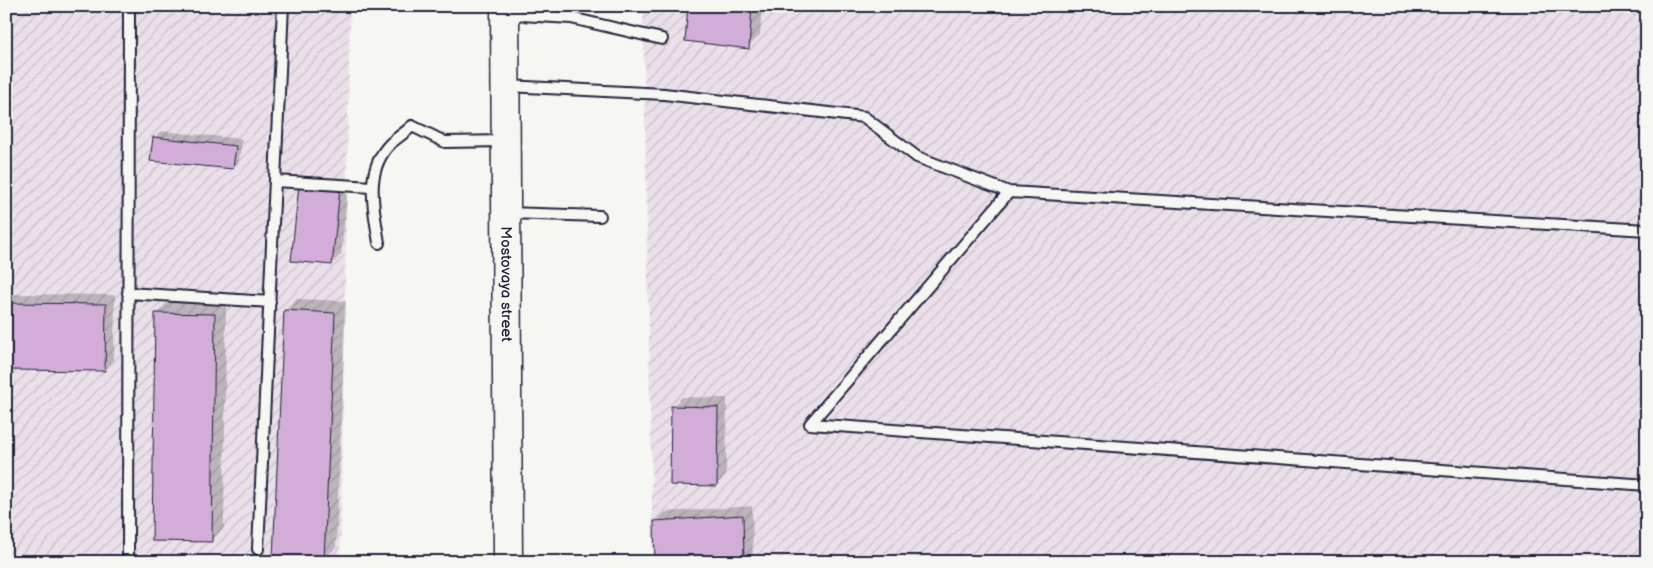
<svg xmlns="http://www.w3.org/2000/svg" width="1653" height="568" font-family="'Balsamiq Sans',sans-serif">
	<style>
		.industrial { fill: url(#industrial-furrows) }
		.shadow { fill: #0003 }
		.building { fill: #d1add7; stroke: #22223b }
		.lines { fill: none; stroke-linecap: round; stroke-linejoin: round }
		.lane-casing { stroke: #22223b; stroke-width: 14 }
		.secondary-casing { stroke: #22223b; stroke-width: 31 }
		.lane { stroke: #f6f6f2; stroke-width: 10 }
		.secondary { stroke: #f6f6f2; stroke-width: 28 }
		.labels { text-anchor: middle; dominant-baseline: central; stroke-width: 4.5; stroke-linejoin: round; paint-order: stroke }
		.street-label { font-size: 15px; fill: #22223b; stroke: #f6f6f2 }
	</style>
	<defs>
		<pattern id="industrial-furrows" width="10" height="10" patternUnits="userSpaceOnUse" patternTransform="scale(1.25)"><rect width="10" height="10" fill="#ebe0ea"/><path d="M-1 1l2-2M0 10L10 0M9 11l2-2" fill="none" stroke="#c9c0ca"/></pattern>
	</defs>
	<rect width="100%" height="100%" fill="#f6f6f2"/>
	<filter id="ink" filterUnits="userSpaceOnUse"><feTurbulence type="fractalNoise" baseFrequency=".02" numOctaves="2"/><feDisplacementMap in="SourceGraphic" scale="10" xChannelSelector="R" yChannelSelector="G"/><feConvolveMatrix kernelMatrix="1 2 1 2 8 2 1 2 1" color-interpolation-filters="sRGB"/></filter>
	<g filter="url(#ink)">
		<!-- industrial -->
		<path class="industrial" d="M10,6H350L340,562H6V98Z
			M643,6H1647V562H653Z"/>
		<!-- shadow -->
		<path class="shadow" d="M690,6H762L760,35L748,47Z
			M161,131L242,139L239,161L233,168L154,138Z
			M309,176L349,179L341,254L332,264L300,185Z
			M12,294L115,295L114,360L105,370L6,369V300Z
			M297,299L346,301L336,547L324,559L285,311Z
			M168,302L226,303L224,528L212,540L156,314Z
			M682,397L727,398L726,475L716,485L672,407Z
			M752,506L753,557L749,562H656L655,522L665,512Z"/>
		<!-- building -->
		<path class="building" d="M688,6H752L749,49L685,41Z
			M153,137L236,146L233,169L150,161Z
			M299,185L340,189L332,265L291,261Z
			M6,303L106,304L105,371L6,370Z
			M284,310L335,313L324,560L273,558Z
			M155,313L215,314L212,542L152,541Z
			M671,406L718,407L717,486L670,485Z
			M743,515L744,562H655L654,521Z"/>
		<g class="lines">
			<defs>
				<path id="lane" d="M505,14L571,18L662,39
					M571,18L572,6
					M507,86L664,94L864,117L917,157L1009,192L810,424L1647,485
					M276,181L372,187
					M1009,192L1647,230
					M507,213L600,216
					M379,243C374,209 363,171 391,143C398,137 406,132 412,126L445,142L505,141
					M128,293L270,302
					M258,549L283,6
					M128,562L129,6"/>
				<g id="secondary">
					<path id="s1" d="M505,6L508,562"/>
				</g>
			</defs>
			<!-- lane casing -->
			<use href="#lane" class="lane-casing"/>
			<!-- secondary casing -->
			<use href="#secondary" class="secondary-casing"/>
			<!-- lane -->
			<use href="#lane" class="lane"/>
			<!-- secondary -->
			<use href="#secondary" class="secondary"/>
		</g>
	</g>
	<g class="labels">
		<!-- street labels -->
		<g class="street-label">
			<text stroke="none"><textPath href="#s1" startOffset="278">Mostovaya street</textPath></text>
		</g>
	</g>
	<!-- margin -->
	<rect width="1653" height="568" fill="none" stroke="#f6f6f2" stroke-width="25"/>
	<rect x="12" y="12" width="1628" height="543" fill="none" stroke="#22223b" stroke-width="2" filter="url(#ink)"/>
</svg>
